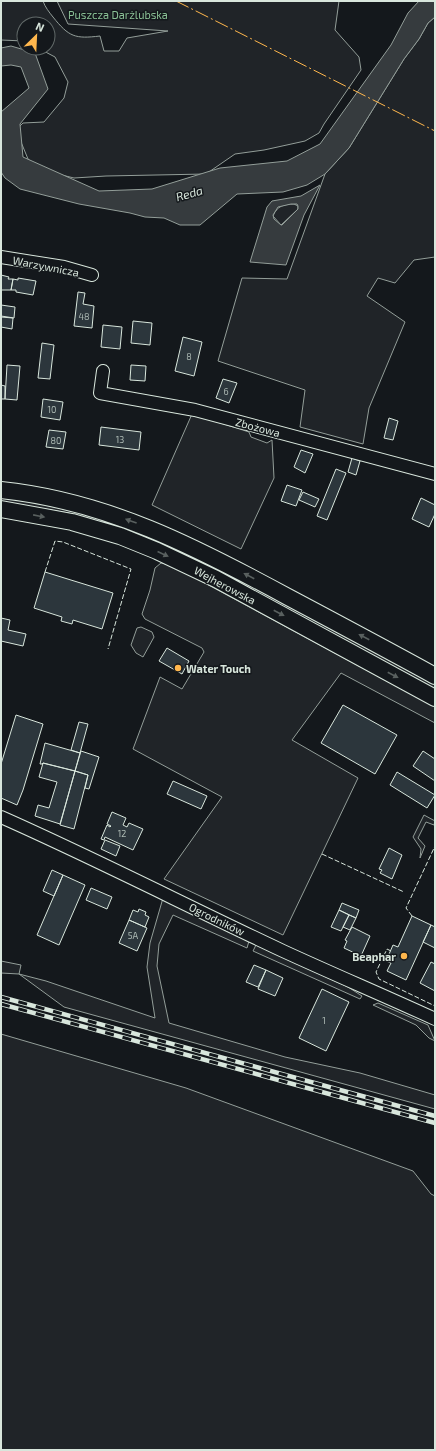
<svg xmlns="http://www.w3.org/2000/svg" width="436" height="1451" font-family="'Exo 2',sans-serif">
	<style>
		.green { fill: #202428; stroke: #939e99 }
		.water { fill: #363b3e; stroke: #939e99; fill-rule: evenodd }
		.building { fill: #2c363c; stroke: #d8e6dc }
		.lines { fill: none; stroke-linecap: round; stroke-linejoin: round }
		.minor-casing { stroke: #d8e6dc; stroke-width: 14 }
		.major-casing { stroke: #d8e6dc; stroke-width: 18 }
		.minor { stroke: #14181c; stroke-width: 12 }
		.major { stroke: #14181c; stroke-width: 16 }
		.rail-casing { stroke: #d8e6dc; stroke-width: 4.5 }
		.rail { stroke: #14181c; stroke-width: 3; stroke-dasharray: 9; stroke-linecap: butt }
		.fence { stroke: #d8e6dc; stroke-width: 1; stroke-dasharray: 5 2; stroke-linecap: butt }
		.power { stroke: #ffb74d; stroke-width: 1; stroke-dasharray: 14 3 2 3; stroke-linecap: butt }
		.oneway { fill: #59605f }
		.poi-dot { fill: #ffb74d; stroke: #14181c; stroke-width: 1.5 }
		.labels { text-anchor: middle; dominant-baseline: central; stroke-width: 3; stroke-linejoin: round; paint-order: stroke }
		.number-label { font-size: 9px; fill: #adbab4 }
		.park-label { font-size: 11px; fill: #8ac095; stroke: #14181c }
		.street-label { font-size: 11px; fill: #d8e6dc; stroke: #14181c }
		.poi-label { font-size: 11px; font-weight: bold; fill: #d8e6dc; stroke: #14181c; text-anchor: start }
		.water-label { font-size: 12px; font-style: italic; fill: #d8e6dc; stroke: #14181c }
	</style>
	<rect width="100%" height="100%" fill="#14181c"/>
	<!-- green -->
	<path class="green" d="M1,1H43C45,7 49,12 53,17C69,37 75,39 100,36L104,51H119L127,38L168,31L68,24L57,1H339L335,30L359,57L361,70L324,124L319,133L305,141L264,150L235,154L206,174L106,176L74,178L41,170L28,159L16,130L23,123L44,122L64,98L68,82L55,57L38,48H48V24H24V41L1,40Z
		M435,17V257L414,260L395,283L378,278L367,296L405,322L369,408L363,444L300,427L305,390L218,361L242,278L287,279L325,174L349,148L404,59L419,39L428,23Z
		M294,204L298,206V209L281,225L273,216C277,206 284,204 294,204Z
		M192,414L249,432L251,437L267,443L272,440L274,478L241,549L152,505Z
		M1,497L31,501L101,518L175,546L257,588L435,684V690L114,526L69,513L1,502Z
		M161,563L166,564L188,574L435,707V723L341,673L292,740L358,778L283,935L164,879L222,797L133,749L160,677L182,689L204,652L202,648L145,619L142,614L150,590L155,568Z
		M141,627L152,632L154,637L143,657L136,653L131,645L137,628Z
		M424,815L435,821L434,825L426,822L418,838L425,846L420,858L421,849L413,837Z
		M163,898L249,941L247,948L173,915L159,944L157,966L169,1023L285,1057L360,1073L435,1095V1109L64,1007L19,974L1,973V961L21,965L19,974L46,981L155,1018L147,967L150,943Z
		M256,945L348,987L362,996L360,999L253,951Z
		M378,1003L428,1025L435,1041L429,1038L416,1025L373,1005Z
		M1,1034L186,1088L413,1171L431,1194L435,1196V1450H1Z"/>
	<!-- water -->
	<path class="water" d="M419,1H435V17L428,23L419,39L404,59L349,148L325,174L307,185L283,192L237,194L200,225H180L164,218L145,217L130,213L79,204L20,189L5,178L1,172V112L29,88L21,67L11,65L1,66V48L11,46L35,53L48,89L20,124L23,157L99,191L152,189L220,168L287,161L320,144L391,45L408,13Z
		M320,185L304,215L286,265L250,262L267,207L272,201L301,196ZM291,204H297L298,206V209L282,225H281L274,219L273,215L278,207Z"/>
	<!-- building -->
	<path class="building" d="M1,275L9,277L8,279H13L11,290H1Z
		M18,278L36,281L33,295L16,292V290H11L13,279L18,280Z
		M78,292L85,293L83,304L94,306L92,328L74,326Z
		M1,305L15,307L14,318L1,316Z
		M1,317L13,318L12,329L1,327Z
		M133,321L152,323L150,345L131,343Z
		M103,325L122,327L120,349L101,347Z
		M183,337L202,342L194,376L175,371Z
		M42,343L54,345L50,379L38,378Z
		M7,365L20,366L17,400L5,399Z
		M131,365L146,366L145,381L130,380Z
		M223,379L237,383L229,403L216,398Z
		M1,385L5,386V399H1Z
		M43,399L63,402L60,420L41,417Z
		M389,418L398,421L393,440L384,438Z
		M101,427L141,432L139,450L99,445Z
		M49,430L66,432L63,449L46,447Z
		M301,450L313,454L305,473L294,467Z
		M352,458L360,461L356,475L348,472Z
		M336,469L346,473L327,520L317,516Z
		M287,485L302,490L296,506L281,501Z
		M303,492L319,499L315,507L299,500Z
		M421,498L435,505V514L429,527L412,519Z
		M45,572L113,593L102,629L73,620L72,624L61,621L62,617L34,608Z
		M1,618L10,620L8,630L26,634L23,646L1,641Z
		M167,648L189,661L182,674L159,661Z
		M343,705L397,735L375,774L321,743Z
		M16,715L43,724L23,790L17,805L1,798V764Z
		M79,722L88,724L80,753L71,750Z
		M45,743L80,753L75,771L43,763L42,764H40Z
		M81,751L99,757L89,789L85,788L88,775L75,771Z
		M423,751L435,759V781L413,766Z
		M43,763L75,771L60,824L35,816L38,805L49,808L57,782L39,777Z
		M75,771L88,775L74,829L60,825Z
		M397,772L435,795L427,808L390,785Z
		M173,781L207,796L201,809L167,794Z
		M112,812L126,818L123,825L127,827L129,823L143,829L133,850L105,837L104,840L101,839L107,825L110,827L111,826L107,824Z
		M105,840L120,846L116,856L101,849Z
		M389,848L402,855L392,879L380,873L382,870L379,869Z
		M52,870L63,875L54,896L43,891Z
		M63,875L85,885L59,945L37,935Z
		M91,888L112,897L107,909L86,900Z
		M342,903L359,910L356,918L339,910Z
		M139,909L146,912L145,915L149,917L145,927L129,920L133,910L138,912Z
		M339,910L349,915L341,931L331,927Z
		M349,915L356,918L350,930L343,927Z
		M412,916L431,925L406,980L387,971L391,963L386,961L393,945L398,947Z
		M129,920L147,928L137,951L119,943Z
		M431,925L435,927V948L423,942Z
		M352,927L370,936L361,956L344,948L347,941L345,940Z
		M431,962L435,964V991L420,983Z
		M254,965L266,970L258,987L246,982Z
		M266,970L283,978L275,996L258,989Z
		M322,989L349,1002L326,1051L299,1038Z"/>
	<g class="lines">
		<defs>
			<path id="minor" d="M1,257L64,267L92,275
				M103,371L100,393L195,410L435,474
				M1,817C96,859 189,907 283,951C333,974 385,996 435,1019"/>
			<path id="major" d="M1,490C107,501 196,547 288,597C337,623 386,649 435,676
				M1,509L72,522L120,536L157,551L216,579L435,698"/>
		</defs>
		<!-- minor casing -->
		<use href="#minor" class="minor-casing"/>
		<!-- major casing -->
		<use href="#major" class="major-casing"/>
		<!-- minor -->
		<use href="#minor" class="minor"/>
		<!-- major -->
		<use href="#major" class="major"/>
		<defs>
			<path id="rail" d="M1,997L435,1116
				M1,1004L435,1123"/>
		</defs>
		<!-- rail casing -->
		<use href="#rail" class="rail-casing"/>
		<!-- rail -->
		<use href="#rail" class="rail"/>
		<!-- fence -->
		<path class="fence" d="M45,572L55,541L63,542L131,569L108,649
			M322,854L404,892
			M412,916L406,908L435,846
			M391,951L387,949L376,972L379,979L435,1006"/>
		<!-- power -->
		<path class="power" d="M176,1L435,131"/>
	</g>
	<!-- one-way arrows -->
	<defs><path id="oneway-solid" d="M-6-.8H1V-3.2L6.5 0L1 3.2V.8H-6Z"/></defs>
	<g class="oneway">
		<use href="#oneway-solid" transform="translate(39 516) rotate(11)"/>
		<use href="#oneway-solid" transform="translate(131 521) rotate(-160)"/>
		<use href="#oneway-solid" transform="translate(163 554) rotate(25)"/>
		<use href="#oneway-solid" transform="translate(249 576) rotate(-152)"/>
		<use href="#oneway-solid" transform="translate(279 613) rotate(28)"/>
		<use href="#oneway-solid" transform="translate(364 637) rotate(-152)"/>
		<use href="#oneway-solid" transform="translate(393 675) rotate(28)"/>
	</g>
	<!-- markers -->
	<g class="poi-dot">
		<circle cx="178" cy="668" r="4"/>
		<circle cx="404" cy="956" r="4"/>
	</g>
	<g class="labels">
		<!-- number labels -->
		<g class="number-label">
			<text x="84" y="316">48</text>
			<text x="189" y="356">8</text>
			<text x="226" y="391">6</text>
			<text x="52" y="409">10</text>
			<text x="120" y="439">13</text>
			<text x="56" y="440">80</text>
			<text x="122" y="833">12</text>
			<text x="133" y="935">5A</text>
			<text x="324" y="1020">1</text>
		</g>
		<!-- park labels -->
		<g class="park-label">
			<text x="118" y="14">Puszcza Darżlubska</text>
		</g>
		<!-- street labels -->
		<g class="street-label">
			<text transform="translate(46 266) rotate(11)">Warzywnicza</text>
			<text transform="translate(258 427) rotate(15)">Zbożowa</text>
			<text transform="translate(225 585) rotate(28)">Wejherowska</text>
			<text transform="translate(217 919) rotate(26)">Ogrodników</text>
		</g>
		<!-- poi labels -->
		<g class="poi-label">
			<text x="186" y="668">Water Touch</text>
			<text x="396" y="956" text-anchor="end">Beaphar</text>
		</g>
		<!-- water labels -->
		<g class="water-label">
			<text transform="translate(189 193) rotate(-16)">Reda</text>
		</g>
	</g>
	<!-- border -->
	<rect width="436" height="1451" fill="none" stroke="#d8e6dc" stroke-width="4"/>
	<!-- north arrow -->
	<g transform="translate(36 36) rotate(24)"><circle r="19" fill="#14181c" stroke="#626a69"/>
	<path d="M0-3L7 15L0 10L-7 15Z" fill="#ffb74d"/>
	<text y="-6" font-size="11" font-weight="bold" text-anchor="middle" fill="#d8e6dc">N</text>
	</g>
</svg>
